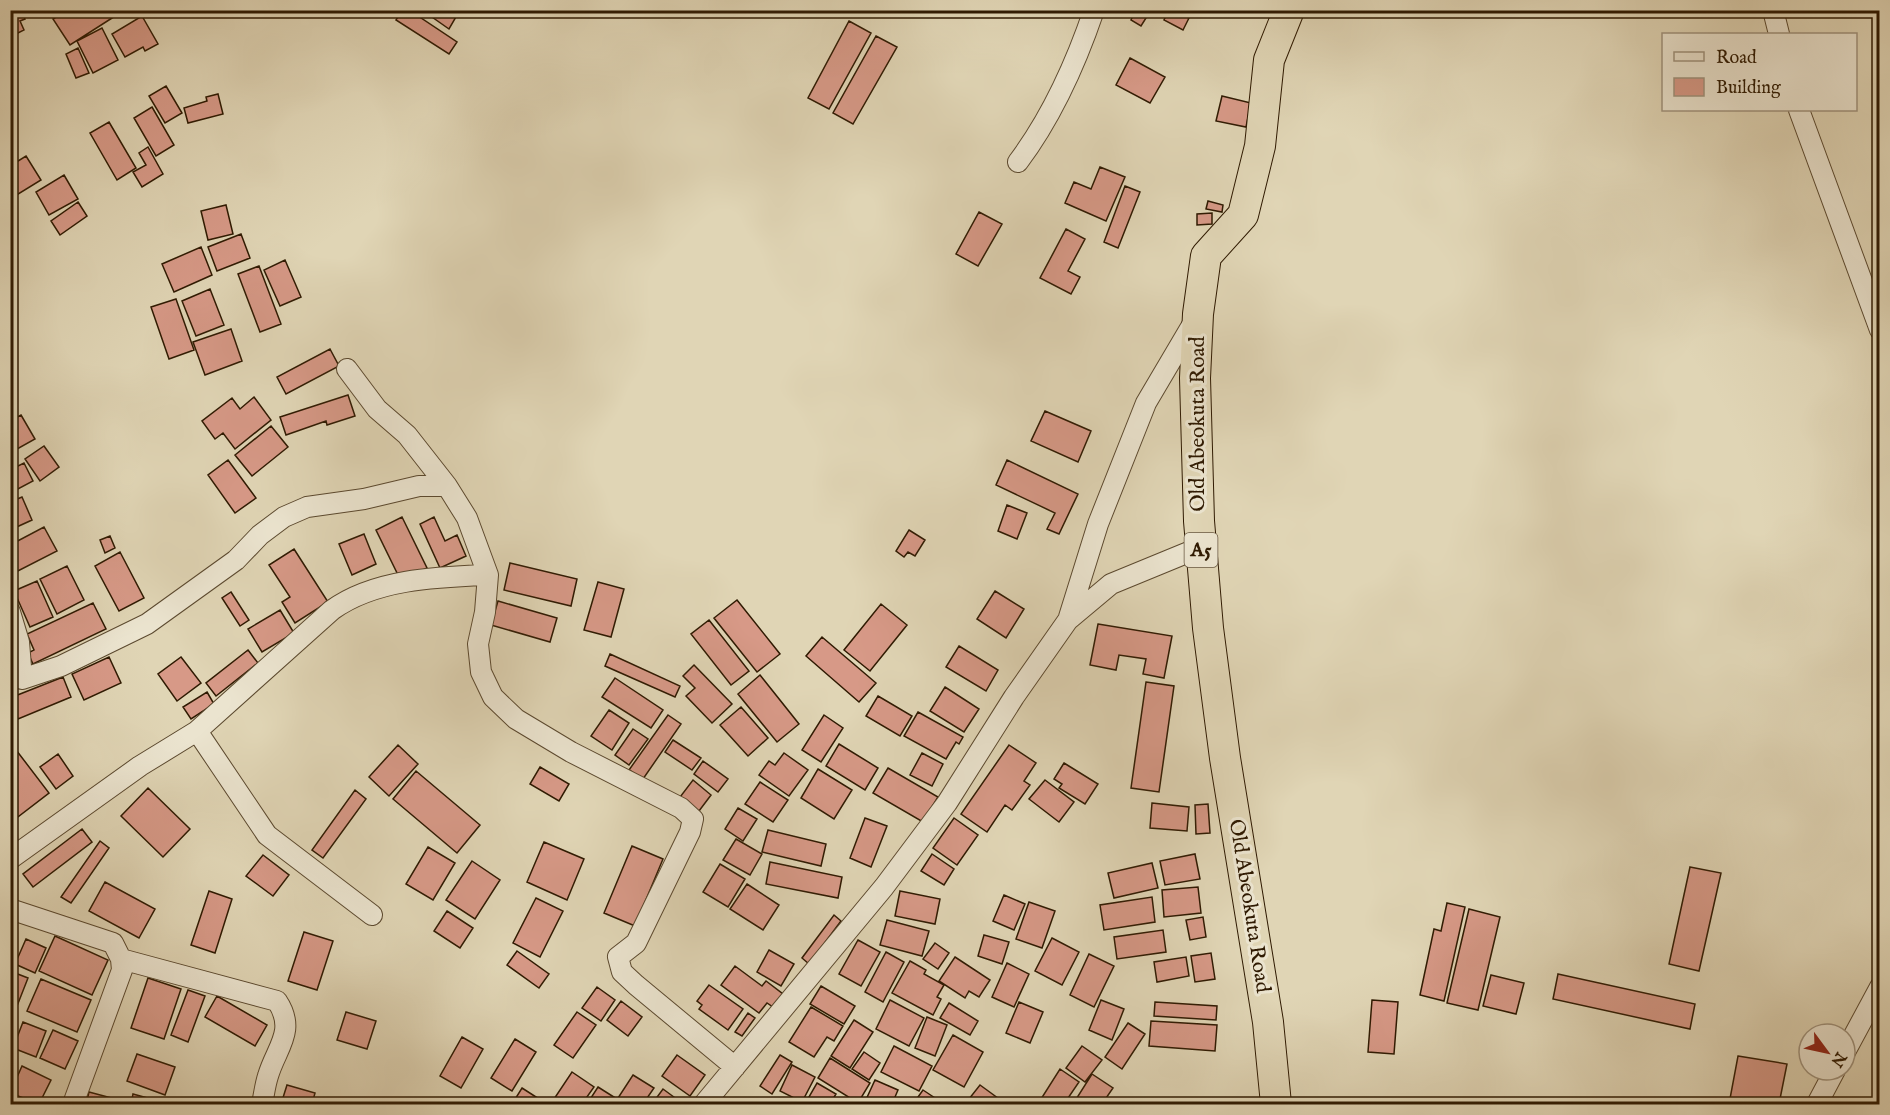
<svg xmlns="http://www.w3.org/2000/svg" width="1890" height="1115" font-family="'IM FELL English',serif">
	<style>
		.building { fill: #d79987; stroke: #2f1a02; stroke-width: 1.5 }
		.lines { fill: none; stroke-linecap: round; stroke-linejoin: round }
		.minor-casing { stroke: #5b492f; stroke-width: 22 }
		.highway-casing { stroke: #2f1a02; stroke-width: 32 }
		.minor { stroke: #ebe4cf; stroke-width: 20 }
		.highway { stroke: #e0d5b5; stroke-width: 30 }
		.labels { text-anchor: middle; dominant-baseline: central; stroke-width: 6; stroke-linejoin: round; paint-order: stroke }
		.shield { fill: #ebe4cf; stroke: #675740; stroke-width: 1.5 }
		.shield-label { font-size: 20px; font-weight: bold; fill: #2f1a02 }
		.street-label { font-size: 21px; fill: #2f1a02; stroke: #ebe4cf }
	</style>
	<rect width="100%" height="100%" fill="#e0d5b5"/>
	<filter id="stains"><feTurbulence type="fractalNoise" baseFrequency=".00333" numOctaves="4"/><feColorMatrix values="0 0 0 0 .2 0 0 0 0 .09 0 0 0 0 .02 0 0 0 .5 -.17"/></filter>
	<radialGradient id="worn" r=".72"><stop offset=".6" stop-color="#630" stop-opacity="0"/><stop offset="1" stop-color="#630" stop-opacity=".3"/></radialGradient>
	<!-- building -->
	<path class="building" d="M10,10H21L25,19L20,21L24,30L12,36Z
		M67,10H122L123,11L70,45L53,19Z
		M402,10H409L457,42L449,54L396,20Z
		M422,10H460L449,29Z
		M1169,10L1189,18L1183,30L1164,20Z
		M1135,12L1146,18L1141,26L1131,20Z
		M142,16L158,44L145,51L143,47L125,57L112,34Z
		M849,21L871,33L829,109L808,98Z
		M102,28L118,60L93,73L77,41Z
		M876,36L897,47L853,124L833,113Z
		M78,48L89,73L76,78L66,54Z
		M1130,58L1165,77L1150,103L1116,85Z
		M166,86L182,113L165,123L149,96Z
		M218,94L223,114L188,123L184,108L207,101L206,97Z
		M1222,96L1251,103L1246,127L1216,121Z
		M152,107L174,145L156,156L134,118Z
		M109,122L136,168L117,180L90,133Z
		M148,147L163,174L142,187L133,172L146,165L139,153Z
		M26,156L41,180L15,196L10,188V166Z
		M1100,167L1125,177L1106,221L1065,203L1074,182L1091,189Z
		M64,175L78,199L49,215L36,192Z
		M1125,186L1140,192L1118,248L1104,242Z
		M1208,201L1223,205L1222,212L1206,209Z
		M78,202L87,216L60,235L51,221Z
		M226,205L233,234L208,240L201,211Z
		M979,212L1002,224L978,266L956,254Z
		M1212,213V224L1197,225V214Z
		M1066,229L1085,239L1068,271L1080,277L1071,294L1040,278Z
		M241,234L250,258L217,271L208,247Z
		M201,247L212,275L174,292L162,264Z
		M285,260L301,297L280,306L264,270Z
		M259,266L281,324L260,332L238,274Z
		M210,289L224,325L196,336L182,301Z
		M176,299L194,350L169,359L151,307Z
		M231,329L242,361L205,375L193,342Z
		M330,349L339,366L286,394L277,377Z
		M348,395L355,416L327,425L326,421L286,435L280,417Z
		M254,397L271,420L235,449L223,433L215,439L202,421L232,398L240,409Z
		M1045,411L1091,431L1078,462L1031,441Z
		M21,415L35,439L10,453V421Z
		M271,426L288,447L252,476L235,455Z
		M44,446L59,467L40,481L25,459Z
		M228,460L256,498L235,513L208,475Z
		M1007,460L1078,494L1059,534L1047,529L1055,513L996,485Z
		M24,463L33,481L16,490L10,479V470Z
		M22,497L32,520L10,530V502Z
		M1007,505L1027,513L1017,539L998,531Z
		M402,517L427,568L401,581L376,530Z
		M434,517L445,541L457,535L466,556L440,568L420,524Z
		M44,527L57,551L10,575V545Z
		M909,530L925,540L915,556L908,552L904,557L896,551Z
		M364,534L376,564L352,575L339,544Z
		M110,536L115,548L105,553L100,540Z
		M294,549L328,602L295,623L282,602L290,597L269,565Z
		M120,552L144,598L119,611L95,566Z
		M510,563L577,579L571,606L504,590Z
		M67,566L84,600L57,614L40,579Z
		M37,581L53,617L30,627L14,591Z
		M598,582L624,589L611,637L584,630Z
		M995,591L1024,609L1006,638L977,619Z
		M231,592L249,620L240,626L222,598Z
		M737,600L780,654L757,672L714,618Z
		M498,601L557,618L550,642L491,625Z
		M93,603L106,629L33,664L28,653L34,650L27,634Z
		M881,604L907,625L870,671L844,650Z
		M280,610L294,633L262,652L248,629Z
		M709,620L749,671L731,685L691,634Z
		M1098,624L1172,636L1164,678L1143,674L1146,659L1119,655L1116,670L1090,665Z
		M822,637L876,683L859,702L806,656Z
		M959,646L998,670L986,691L946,667Z
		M248,650L258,663L216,696L206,683Z
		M610,654L680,686L675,697L605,666Z
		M109,657L121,683L84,700L72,674Z
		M181,657L201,683L177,701L158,674Z
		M694,665L732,704L712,723L686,696L695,688L683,676Z
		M760,675L799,724L777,742L738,694Z
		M63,677L71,697L18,719L10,698Z
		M615,678L663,710L651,728L602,697Z
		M1146,682L1174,686L1159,792L1131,788Z
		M945,687L979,709L964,732L930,711Z
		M207,692L214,704L191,719L183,707Z
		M878,696L912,716L900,736L866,716Z
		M741,707L768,738L748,756L720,725Z
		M609,710L629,723L612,750L591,736Z
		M918,712L963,737L959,744L956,742L946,759L904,736Z
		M668,715L681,724L643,779L629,770Z
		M824,715L843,728L821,762L802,750Z
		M633,729L648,739L629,765L615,755Z
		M673,740L701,758L692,770L665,752Z
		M10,742L49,793L10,823Z
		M839,744L878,768L865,790L826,766Z
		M398,745L418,764L389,796L369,777Z
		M1009,745L1036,763L1024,781L1030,785L1012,810L1005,805L987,832L961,814Z
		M784,753L808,770L789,796L759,775L769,761L775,765Z
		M922,753L943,764L932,786L910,775Z
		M58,754L73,776L56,789L40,767Z
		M703,761L728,779L718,792L694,774Z
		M1064,763L1098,784L1085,804L1059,788L1062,784L1054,779Z
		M540,767L569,784L559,801L530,784Z
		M888,768L938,797L923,822L873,793Z
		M818,769L852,790L834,819L801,798Z
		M416,771L480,825L457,853L393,799Z
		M693,780L711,795L696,815L677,801Z
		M1045,780L1074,802L1059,822L1029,799Z
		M760,782L788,800L773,822L745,804Z
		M148,788L190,829L163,857L121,816Z
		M355,790L366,799L323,858L312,850Z
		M1152,803L1189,807L1187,831L1150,828Z
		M1208,804L1210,833L1196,834L1195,805Z
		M738,808L757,819L743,841L725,829Z
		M865,818L887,826L871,867L850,858Z
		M954,818L978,835L957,865L933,848Z
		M82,829L92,842L33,887L23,874Z
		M768,830L826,844L821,866L762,852Z
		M736,839L762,854L750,875L723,860Z
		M100,841L109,848L71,903L61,897Z
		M544,842L584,859L567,900L527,882Z
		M632,846L663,859L635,926L604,913Z
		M428,847L455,863L433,900L406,884Z
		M932,854L954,869L944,885L921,871Z
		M1195,854L1200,879L1165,885L1160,861Z
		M263,855L289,875L273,896L246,876Z
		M472,861L500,880L475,919L446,900Z
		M770,862L842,877L838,898L766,884Z
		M1152,863L1158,888L1114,898L1108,873Z
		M720,864L745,879L728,907L703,892Z
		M1690,867L1721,873L1699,971L1669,964Z
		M105,882L155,909L139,938L89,911Z
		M747,884L779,905L763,930L730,909Z
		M1198,887L1201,913L1164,917L1162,890Z
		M209,891L232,899L215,953L191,945Z
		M900,891L940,899L935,924L895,916Z
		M1004,895L1025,904L1014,930L993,921Z
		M1152,897L1155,922L1104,930L1100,905Z
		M536,898L563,911L540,957L513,943Z
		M1029,902L1055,911L1042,948L1016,939Z
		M1447,903L1465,907L1444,1001L1420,995L1434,929L1441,931Z
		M1469,909L1500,917L1478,1010L1447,1003Z
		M447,911L473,928L460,948L434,931Z
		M834,915L841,921L809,964L802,958Z
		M1203,917L1206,937L1190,940L1186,920Z
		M887,920L929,931L922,956L880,945Z
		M1163,930L1166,952L1117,959L1114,937Z
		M304,932L333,941L317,990L288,981Z
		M984,935L1009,942L1002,964L978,956Z
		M55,936L108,960L92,995L39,971Z
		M1052,938L1079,952L1062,985L1035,971Z
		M26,939L46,948L35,973L15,964Z
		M858,940L880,952L861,986L839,974Z
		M935,943L949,953L938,969L923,959Z
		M769,950L794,964L781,986L757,972Z
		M517,951L549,974L539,988L507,965Z
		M886,952L904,962L883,1002L865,992Z
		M1211,953L1215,979L1195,982L1191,956Z
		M1089,954L1114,966L1094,1007L1070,995Z
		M955,957L990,980L979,997L969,991L965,998L939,981Z
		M1186,957L1189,976L1157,982L1154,962Z
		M910,961L926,970L924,974L944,985L937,997L941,999L933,1015L892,993Z
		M1007,963L1029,974L1014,1007L992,997Z
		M735,966L762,986L766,981L783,994L773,1007L767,1003L759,1013L721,985Z
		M10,971L28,978L17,1006L10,1003Z
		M1558,974L1695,1004L1690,1029L1553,999Z
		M1491,975L1524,983L1516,1014L1483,1006Z
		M148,978L181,989L164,1039L131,1028Z
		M41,979L91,1000L77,1032L27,1011Z
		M709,985L743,1009L728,1030L699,1009L702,1005L697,1001Z
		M821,986L855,1006L844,1024L810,1004Z
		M597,987L615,1000L601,1021L582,1008Z
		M188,990L205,996L188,1042L171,1035Z
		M217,996L267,1025L255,1046L205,1017Z
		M890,1000L924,1018L909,1046L876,1029Z
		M1101,1000L1124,1009L1112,1040L1089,1030Z
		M1372,1000L1398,1002L1394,1054L1368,1052Z
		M621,1001L642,1017L628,1036L607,1020Z
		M1019,1002L1043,1012L1030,1043L1006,1033Z
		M1155,1002L1217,1006L1216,1020L1154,1016Z
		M949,1003L978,1021L970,1035L940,1018Z
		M811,1007L843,1026L834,1041L827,1037L814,1057L789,1042Z
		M346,1012L376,1021L367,1049L337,1040Z
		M577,1012L596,1025L573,1058L554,1045Z
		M748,1013L755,1018L742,1036L735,1032Z
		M927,1017L947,1025L935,1056L915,1048Z
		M854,1020L873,1032L850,1068L831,1056Z
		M1151,1021L1217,1025L1215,1051L1149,1046Z
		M23,1022L46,1031L36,1057L13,1048Z
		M1128,1023L1145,1034L1122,1069L1105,1057Z
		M53,1030L78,1041L65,1069L40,1058Z
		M953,1035L983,1052L964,1087L933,1070Z
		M462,1037L483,1049L461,1088L440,1076Z
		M515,1039L536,1052L512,1091L491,1078Z
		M894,1046L932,1066L919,1091L881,1072Z
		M1082,1046L1102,1060L1085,1082L1066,1068Z
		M864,1052L880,1063L869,1080L852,1069Z
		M137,1054L175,1067L165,1095L127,1081Z
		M677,1055L705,1075L690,1096L662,1076Z
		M780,1055L792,1062L772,1094L760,1086Z
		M1738,1056L1787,1064L1779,1104H1729Z
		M830,1058L870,1083L858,1103L818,1078Z
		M792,1065L815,1077L802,1102L780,1091Z
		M22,1066L51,1080L39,1104L10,1093Z
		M1060,1069L1079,1082L1064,1104H1050L1041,1099Z
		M572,1072L594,1087L582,1104H556L552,1102Z
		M1092,1074L1113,1088L1102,1104H1073Z
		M633,1075L654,1088L643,1104H629L618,1098Z
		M875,1080L898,1090L892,1104H864Z
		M817,1083L836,1094L830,1104L806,1102Z
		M287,1085L315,1093L312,1104H281Z
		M980,1085L1006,1104H965Z
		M598,1087L617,1099L613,1104H587Z
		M522,1088L547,1104H512Z
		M663,1089L682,1103L681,1104H652Z
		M923,1090L944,1104H913Z
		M89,1092L123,1101V1104H86Z
		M133,1094L162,1102L161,1104H131Z"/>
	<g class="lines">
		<defs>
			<path id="minor" d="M1773,10L1779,34
				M1799,110L1880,330
				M1018,162C1051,118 1076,63 1094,10
				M347,369L377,409L407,435L447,486L467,518L488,575L485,612L478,644L481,672L493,697L516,719L571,752L681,808L693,819L690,832L636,943L618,957L622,972L636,985L735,1067
				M10,612L19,642L22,679L61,666L147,624L236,560L260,535L284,517L307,507L364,499L419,486H447
				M1069,617L1098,524L1146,403L1195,320
				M197,731L267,835L372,915
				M10,859L140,766L197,731L332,610C375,579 436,577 488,575
				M10,909L113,943L121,959L122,970L73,1104
				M121,959L277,1001C297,1031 276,1048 268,1076C265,1085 264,1095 262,1104
				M1845,1052L1880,987
				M704,1104L884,887L947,803L1014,697L1068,620L1111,584L1201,547
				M1817,1104L1835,1070"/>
			<path id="highway" d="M1276,1104L1268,1022L1225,758L1208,628L1199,521L1195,378L1198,314L1206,256L1243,215L1260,146L1269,60L1289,10"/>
		</defs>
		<!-- minor casing -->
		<use href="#minor" class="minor-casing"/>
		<!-- highway casing -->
		<use href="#highway" class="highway-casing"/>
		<!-- minor -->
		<use href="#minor" class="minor"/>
		<!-- highway -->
		<use href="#highway" class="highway"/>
	</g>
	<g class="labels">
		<!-- shield labels -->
		<rect class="shield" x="1184.5" y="533" width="33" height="34" rx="4.5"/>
		<g class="shield-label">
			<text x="1201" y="550">A5</text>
		</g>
		<!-- street labels -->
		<g class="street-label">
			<text transform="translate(1198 424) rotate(-90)">Old Abeokuta Road</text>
			<text transform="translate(1249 906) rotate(81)">Old Abeokuta Road</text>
		</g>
	</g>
	<!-- margin -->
	<rect width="1890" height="1115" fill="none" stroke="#e0d5b5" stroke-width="36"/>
	<rect x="12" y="12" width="1866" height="1091" fill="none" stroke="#2f1a02" stroke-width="3"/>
	<rect x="18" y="18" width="1854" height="1079" fill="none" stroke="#2f1a02" stroke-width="1.5"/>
	<!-- legend -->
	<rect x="1662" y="33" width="195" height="78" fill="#ebe4cf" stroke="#a0937d" stroke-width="1.5"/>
	<rect x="1674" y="52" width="30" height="9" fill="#ebe4cf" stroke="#a0937d" stroke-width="1.5"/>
	<text x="1716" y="63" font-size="18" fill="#2f1a02">Road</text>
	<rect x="1674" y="78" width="30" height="18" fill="#d79987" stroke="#a0937d" stroke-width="1.5"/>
	<text x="1716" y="93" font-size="18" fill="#2f1a02">Building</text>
	<!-- north arrow -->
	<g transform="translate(1827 1052) rotate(123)"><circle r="28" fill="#ebe4cf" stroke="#a0937d" stroke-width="1.5"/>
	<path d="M0-4.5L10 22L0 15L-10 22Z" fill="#8f2418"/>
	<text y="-9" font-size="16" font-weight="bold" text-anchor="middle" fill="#2f1a02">N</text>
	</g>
	<rect width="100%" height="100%" filter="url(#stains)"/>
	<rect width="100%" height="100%" fill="url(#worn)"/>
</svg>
